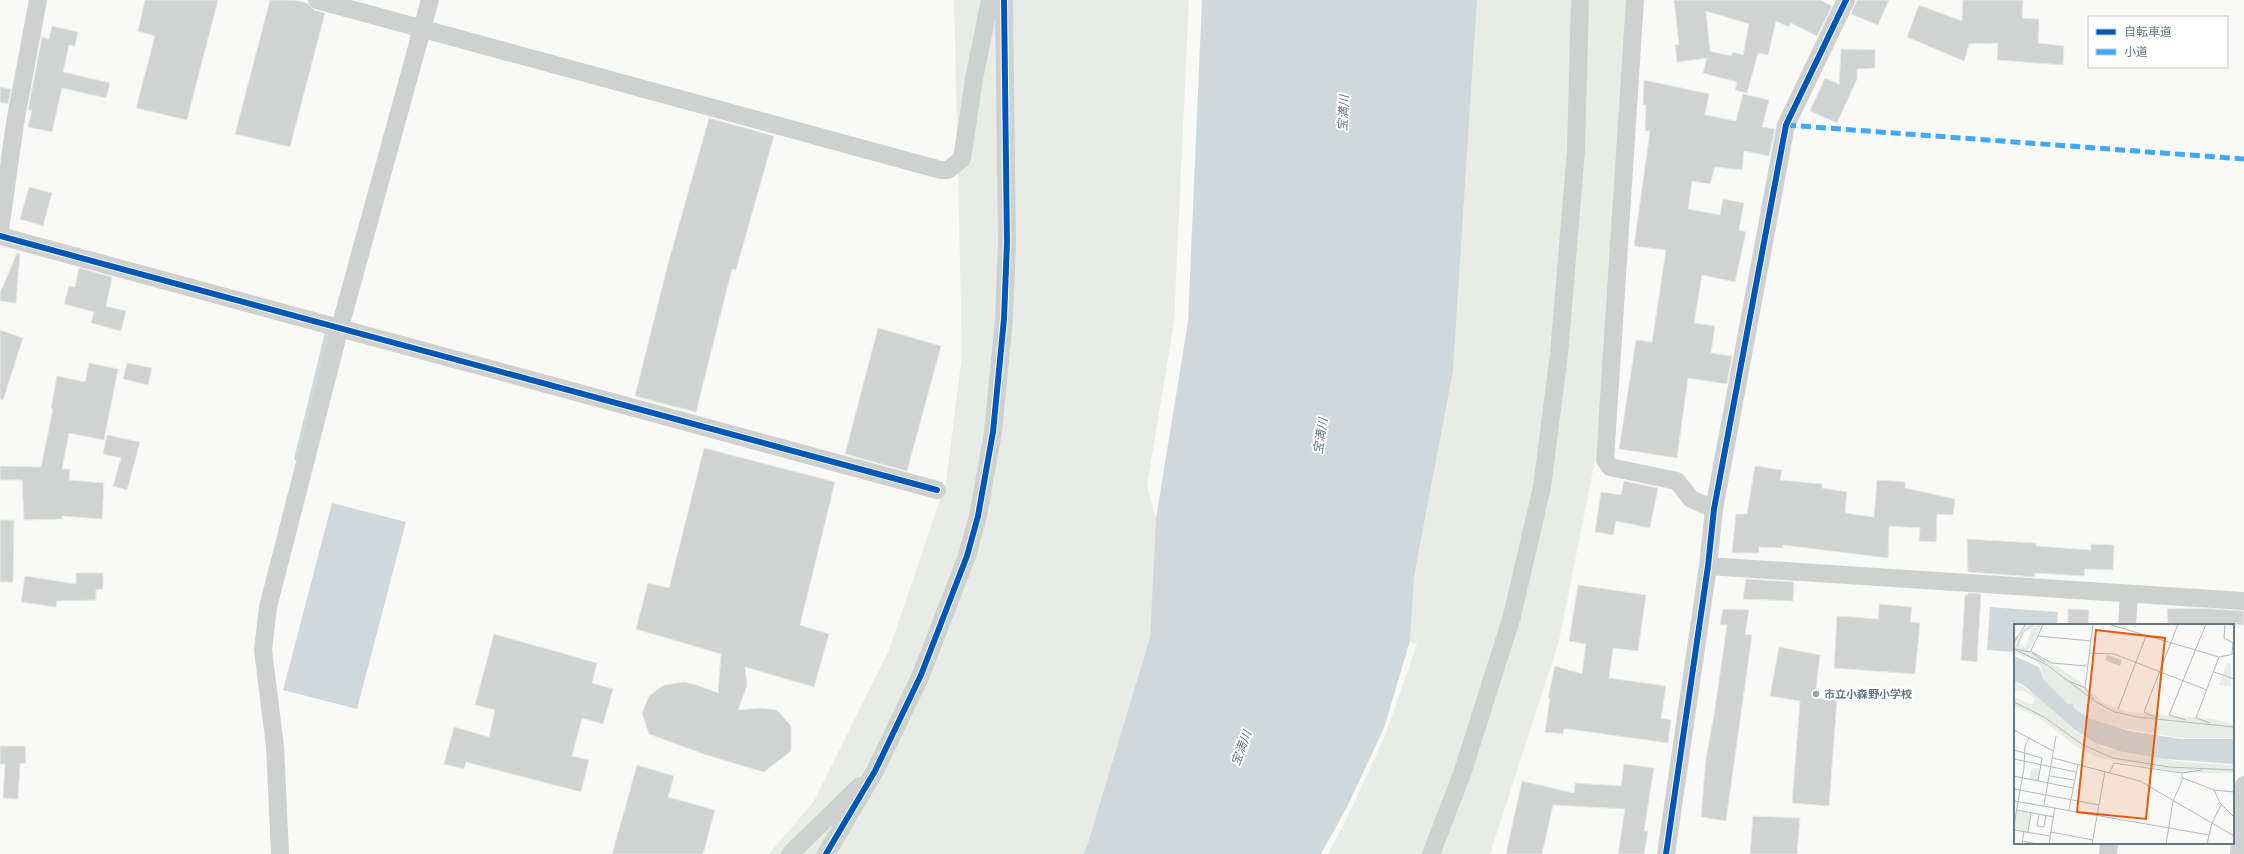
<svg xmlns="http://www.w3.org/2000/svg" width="2244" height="854" font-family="'IBM Plex Sans','Noto Sans JP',sans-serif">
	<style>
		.green { fill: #e9ece6 }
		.water { fill: #cfd9db }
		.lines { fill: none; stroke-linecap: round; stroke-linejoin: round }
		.stream { stroke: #cfd9db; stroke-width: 5.5 }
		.building { fill: #d1d3d3; stroke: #e8e8e8; fill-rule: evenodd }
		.minor { stroke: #cfd1d1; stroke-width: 18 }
		.quiet { stroke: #3fa9f5; stroke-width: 5; stroke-dasharray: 10 5; stroke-linecap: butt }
		.cycleway-casing { stroke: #fff; stroke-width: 8 }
		.cycleway { stroke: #0057b8; stroke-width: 6 }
		.poi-dot { fill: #98a6ac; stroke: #fff; stroke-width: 1.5 }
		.labels { text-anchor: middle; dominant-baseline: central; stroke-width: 4; stroke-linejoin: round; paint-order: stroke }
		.poi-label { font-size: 11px; font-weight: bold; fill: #647983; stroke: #fff; text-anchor: start }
		.water-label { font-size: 12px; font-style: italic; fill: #5e787d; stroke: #fff }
		.inset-river { fill: none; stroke: #cfd9db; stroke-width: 2 }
		.inset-road { fill: none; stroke: #b0babe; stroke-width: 1 }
		.view { fill: #e8590c; fill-opacity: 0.15; stroke: #e8590c; stroke-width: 2 }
		.inset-edge { fill: none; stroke: #647983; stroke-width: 2 }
	</style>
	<rect width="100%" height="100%" fill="#f9f9f8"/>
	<!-- green -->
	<path class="green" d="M954,0H1189L1174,322L1147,486L1156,518L1150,637L1087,846L1083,854H769L814,801L889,650L946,482L962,354Z
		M1477,0H1627L1613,277L1595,461L1559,641L1490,854H1328L1352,808L1386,733L1417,644L1410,641L1414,577L1453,371Z"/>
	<!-- water -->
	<path class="water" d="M1202,0H1477L1453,371L1414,577L1410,641L1384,728L1347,807L1321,854H1083L1087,846L1150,637L1156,518L1188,322Z
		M332,503L406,522L357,709L283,690Z
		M1990,607L2058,612L2057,625H2015V652L1987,650Z"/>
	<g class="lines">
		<!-- stream -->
		<path class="stream" d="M297,458L328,332"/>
	</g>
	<!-- building -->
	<path class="building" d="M145,0H218L187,120L136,108L155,36L138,31Z
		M270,0H294L307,3L314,10L325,13L290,147L235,134Z
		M1674,0H1820L1832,6L1817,36L1791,23L1789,27L1776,21L1768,55L1758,53L1747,93L1735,90L1737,82L1703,73L1707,58L1677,62L1675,44L1679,45ZM1706,11L1749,24L1743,55L1733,52L1731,56L1710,51Z
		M1857,0H1889L1878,25L1851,14Z
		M1963,0H2023L2022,18L2039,19L2038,43L2064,46L2063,65L1997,60L1998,43L1969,44L1964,61L1907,37L1919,5L1962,21Z
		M52,26L78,32L75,46L69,45L63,72L110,83L106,98L62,88L52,132L28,127L32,110H28L42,37L49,39Z
		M1841,49L1875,50V68L1857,69V79L1837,123L1810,111L1825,78L1839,84Z
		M1644,80L1709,94L1705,115L1736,121L1743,94L1769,100L1762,127L1775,129L1769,156L1744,151L1742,170L1715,167L1710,184L1692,181L1688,209L1720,215L1723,199L1744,203L1739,230L1746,232L1735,282L1702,275L1694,323L1715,326L1711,353L1732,356L1727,384L1688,378L1677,458L1619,449L1636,340L1652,342L1666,250L1634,246L1650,131H1645L1646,105H1643Z
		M0,87L11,89L8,104L0,102Z
		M709,118L774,136L736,270L732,269L696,412L635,396L668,264Z
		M29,187L52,193L43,226L20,219Z
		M17,253L20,254L16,303L0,301V293Z
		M79,268L112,277L106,306L126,311L121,331L91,323L94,312L64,304L69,286L75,287Z
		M878,328L941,346L907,471L845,454Z
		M0,330L23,338L3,400L0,399Z
		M89,363L118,369L104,440L69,433L62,469H70L69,480L104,483L102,519L62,516V519L24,520L22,480H0V466L41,467L53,409L51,408L57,376L85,382Z
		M127,363L152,368L148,385L123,379Z
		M107,435L140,442L127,490L113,486L121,458L103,454Z
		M704,448L835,482L800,625L829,634L814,687L745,667L747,686L738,710L761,708L777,710L791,726V751L764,772L706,755L649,734L642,713L649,696L664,685L684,682L697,685L718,693L721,654L636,629L648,583L669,588Z
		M1755,466L1782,470L1780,480L1822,484V488L1847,492L1845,513L1874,517L1877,480L1905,482V488L1955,499L1953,515L1937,514L1936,542L1919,541L1920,528L1889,526L1888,558L1783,545V548L1759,547V553H1732L1736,514H1747Z
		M1624,481L1658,488L1650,528L1616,521L1613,535L1595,532L1601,492L1621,495Z
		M0,520H14L13,582H0Z
		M1967,539L2036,543V546L2091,550V544L2114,545L2113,570L2085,569L2084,576L2035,573V577L1968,572Z
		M76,573H103V589L96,590V600L57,601L56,607L21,602L25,576L76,584Z
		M1746,579L1794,582L1793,601L1743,599Z
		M1578,585L1646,595L1638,651L1613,648L1609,678L1666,686L1661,718L1671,720L1668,743L1568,729H1564L1563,734L1545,732L1550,698H1548L1555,666L1582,674L1586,644L1569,641Z
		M1968,593L1981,594L1977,662L1961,660L1965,595H1968Z
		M1879,604L1912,607L1910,622L1920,623L1915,674L1834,668L1837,616L1878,619Z
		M2198,608L2244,611V625H2168L2167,609Z
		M1723,609L1749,610L1745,634L1752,635L1726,821L1701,817L1706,758L1714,715L1727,625H1720Z
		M2068,609L2089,610L2088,625H2068Z
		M494,634L597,663L592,683L613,689L603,724L582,718L572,756L589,760L581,792L466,762L464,769L444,764L454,727L489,737L495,710L475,705Z
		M1779,647L1820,655L1815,698L1837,700L1829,806L1792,803L1800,701L1770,696Z
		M0,746H25L26,763L20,764L18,799L3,798L5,764H0Z
		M1624,764L1654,768L1644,831H1648L1644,854H1618L1625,809L1553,805L1542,854H1506L1522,781L1574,793L1575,783L1621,786Z
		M637,765L674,776L668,797L715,810L703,854H612Z
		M1753,816L1800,818L1797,854H1750Z"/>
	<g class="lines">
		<!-- minor -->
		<path class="minor" d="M317,0L941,170H948L962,159L974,79L990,0
			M1635,0L1605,460L1610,467L1677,481L1691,499L1714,509
			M0,230L15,123L38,0
			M0,236L937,490
			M1708,566L2244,601
			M2127,625L2129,594
			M280,854L275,746L263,650L268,607L340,327L430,0
			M790,854L860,786
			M826,854L875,771L921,675L967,556L978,516L993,432L1004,319L1007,243L1004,0
			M1431,854L1462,774L1512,616L1542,487L1559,354L1576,150L1580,0
			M1666,854L1708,566L1714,509L1786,125L1846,0
			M2108,854L2109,843
			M2239,854L2244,785"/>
		<!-- quiet -->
		<path class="quiet" d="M1786,125L2244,159"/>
		<defs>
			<path id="cycleway" d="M0,236L937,490
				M826,854L875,771L921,675L967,556L978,516L993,432L1004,319L1007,243L1004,0
				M1666,854L1708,566L1714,509L1786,125L1846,0"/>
		</defs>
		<!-- cycleway casing -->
		<use href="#cycleway" class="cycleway-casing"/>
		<!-- cycleway -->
		<use href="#cycleway" class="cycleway"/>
	</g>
	<!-- markers -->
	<circle class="poi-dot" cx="1816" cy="694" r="4"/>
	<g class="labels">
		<!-- poi labels -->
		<g class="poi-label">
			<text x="1824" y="694">市立小森野小学校</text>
		</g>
		<!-- water labels -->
		<g class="water-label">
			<text transform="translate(1343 113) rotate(-87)">宝満川</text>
			<text transform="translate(1320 436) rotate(-81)">宝満川</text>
			<text transform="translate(1241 748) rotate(-69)">宝満川</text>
		</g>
	</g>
	<!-- overview -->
	<g transform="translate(2014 624)">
		<rect width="220" height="220" fill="#f9f9f8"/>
		<path d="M0,0H2L1,12L4,13L1,21L4,22L5,18L11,24L18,3L28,0L14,28L33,36L65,57L91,80L115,88L200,95L220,101V114H167L90,101L74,94L60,84L59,79L54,80L30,56L26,40L23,37L0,29ZM213,39L217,41V62L205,61ZM0,57L22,71L61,107L87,123L167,138L220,141V149H169L86,134L67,126L24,93L0,82V73L18,81L21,75L11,67L0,66ZM18,143L26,145L24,157L15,155ZM2,186L17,189L14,208L0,206Z" fill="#e9ece6"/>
		<path d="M93,31L108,36L106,42L91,36ZM0,32L25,43L30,56L54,80L59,79L60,84L74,94L115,107L167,115H220V140L151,135L109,128L81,119L61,106L11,62L0,57Z" fill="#cfd9db"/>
		<path class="inset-river" d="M3,22L9,8L20,0"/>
		<path class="inset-road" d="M94,0L205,33M207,0L220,1M211,0L210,14L219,19L218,30M24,12L29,0M0,18L12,0M0,25L33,41L82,78L101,88L123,93L220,103M1,25L16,28L24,12L77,17M16,27L38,39L73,42M18,29L31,38M75,29L100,30L193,66M200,48L220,55M55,57L71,64L80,75M71,64L79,0M0,78L30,93L69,121L99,134L155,143L220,146M104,85L132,12M143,94L130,88L164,0M172,96L155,91L192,0M196,99L182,94L205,33L220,30M0,106L39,127M0,126L28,134L24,157M39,134L126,157L220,212M0,135L62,148M96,148L100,139L168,149M0,152L59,164M36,152L60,156M169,154L200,166L220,168M0,165L85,181M200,166L206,179L220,193M0,177L195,211M30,181L42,112M2,186L40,193M55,186L64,140M25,190L23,202L30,203L32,191M0,201L10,144L11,122L15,114M0,206L36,212M14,208L17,189M37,208L79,216M8,217L23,220M8,220L10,207M35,220L41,183M78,220L91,147M152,220L159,177L168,157V149L188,146M193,220L198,199L207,181"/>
		<path class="view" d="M82,6L151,14L132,195L63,188Z"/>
		<rect width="220" height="220" class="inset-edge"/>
	</g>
	<!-- legend -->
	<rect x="2088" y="16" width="140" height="52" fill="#ffffff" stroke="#c1c9cd"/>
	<rect x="2096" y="29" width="20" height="6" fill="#0057b8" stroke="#c1c9cd"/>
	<text x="2124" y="36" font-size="12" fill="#647983">自転車道</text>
	<rect x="2096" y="49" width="20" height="6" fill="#3fa9f5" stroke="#c1c9cd"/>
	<text x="2124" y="56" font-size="12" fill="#647983">小道</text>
</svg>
